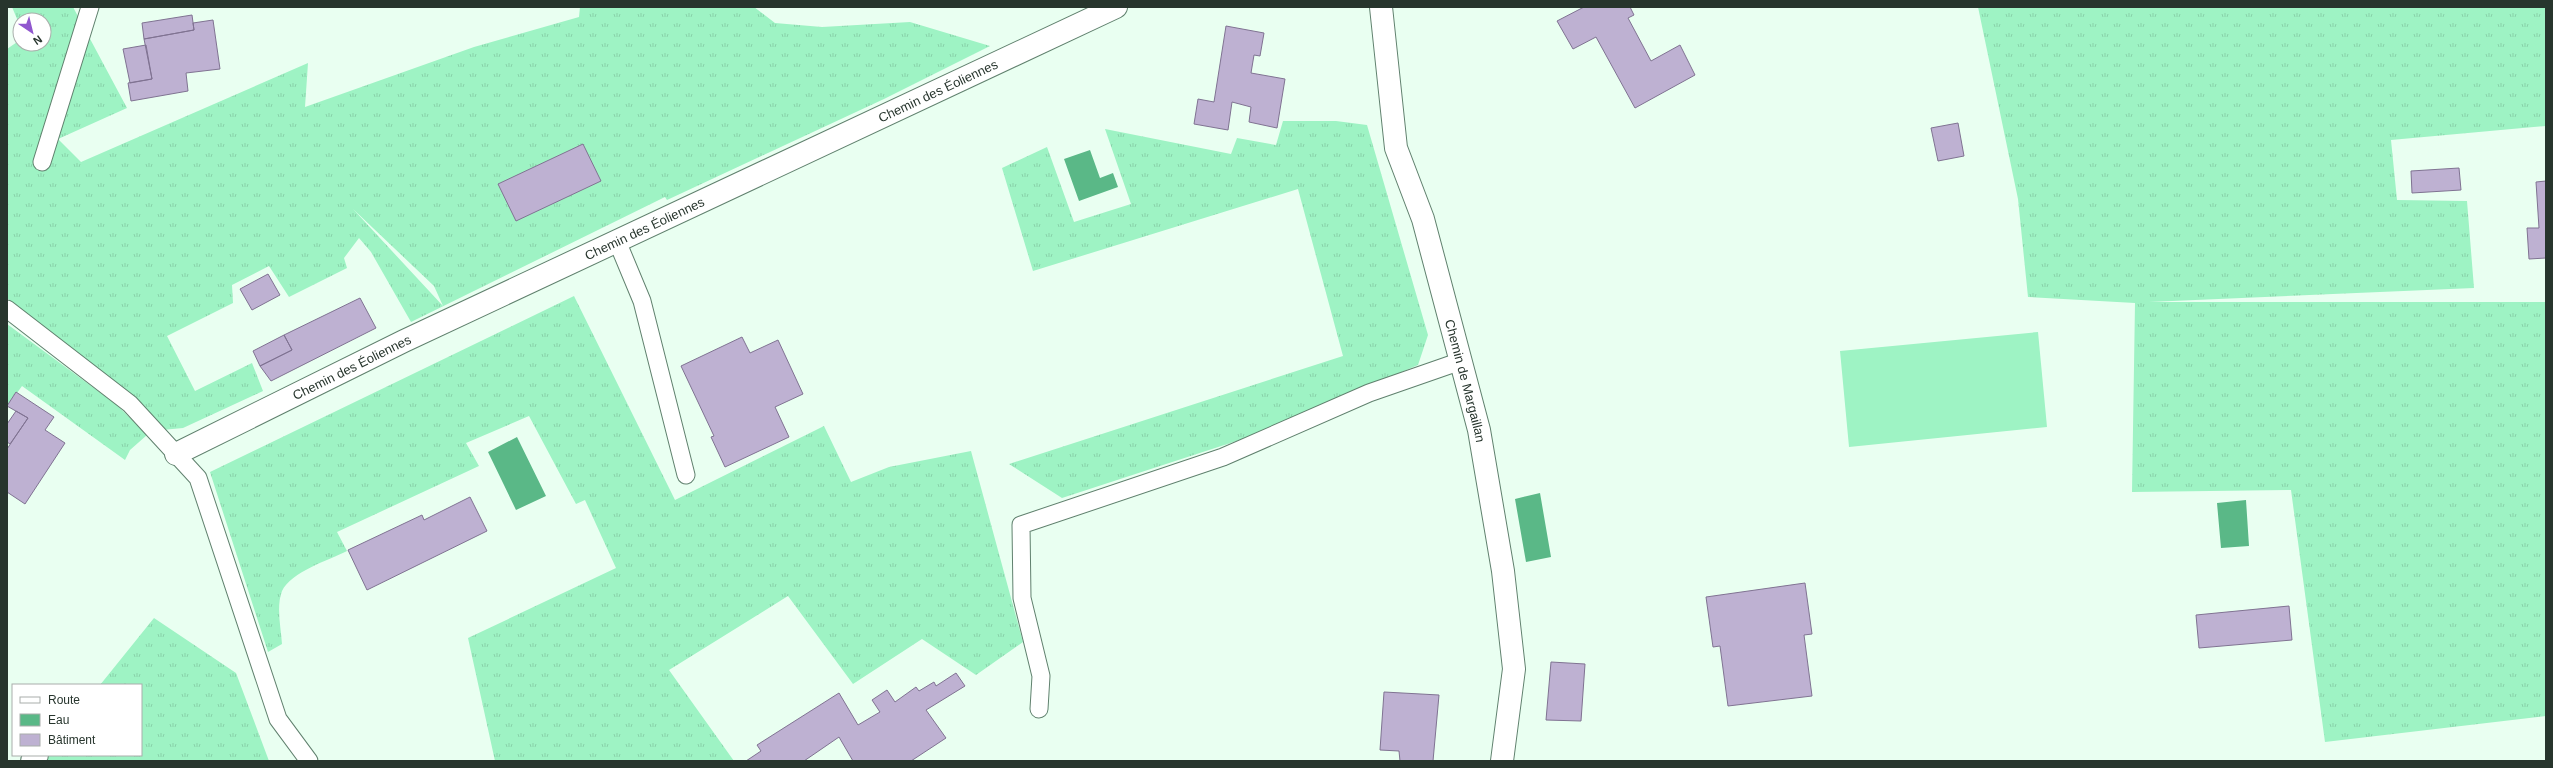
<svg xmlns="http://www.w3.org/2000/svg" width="2553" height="768" font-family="Arial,sans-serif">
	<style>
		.grass { fill: url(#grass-tufts); fill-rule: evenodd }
		.garden { fill: #9ef3c4 }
		.water { fill: #5ab887 }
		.building { fill: #beb1d2; stroke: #807392 }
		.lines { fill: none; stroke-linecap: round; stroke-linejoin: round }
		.lane-casing { stroke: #60816e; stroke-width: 19 }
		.street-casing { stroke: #60816e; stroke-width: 24 }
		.lane { stroke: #fff; stroke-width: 17 }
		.street { stroke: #fff; stroke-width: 22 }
		.labels { text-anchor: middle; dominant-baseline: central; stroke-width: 3; stroke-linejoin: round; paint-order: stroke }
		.street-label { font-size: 13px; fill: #27352d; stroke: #fff }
	</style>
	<defs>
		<pattern id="grass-tufts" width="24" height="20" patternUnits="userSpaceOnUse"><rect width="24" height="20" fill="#9ef3c4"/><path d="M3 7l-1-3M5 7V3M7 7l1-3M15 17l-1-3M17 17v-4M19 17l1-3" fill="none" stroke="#88d1a9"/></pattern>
	</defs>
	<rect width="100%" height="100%" fill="#e9fff1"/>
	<!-- grass -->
	<path class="grass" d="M12,7H73L127,108L58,139L81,162L308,63L305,107L474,47L579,17L580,7H754L775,23L822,27L910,22L990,46L884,99L667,200L665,197L411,322L371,252L359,238L344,258L347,268L289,297L269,266L232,285L233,303L167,336L195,391L252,363L263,391L183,428L162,430L132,396L7,298V49L20,40V44H44V20H20V26ZM353,209L434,286L443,306Z
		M1978,7H2546V126L2391,140L2397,200L2467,201L2474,288L2149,302H2546V716L2325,742L2291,490L2132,492L2135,303L2028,297L2018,199Z
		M1283,121H1336L1367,125L1428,335L1418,365L1258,434L1062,498L1009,464L1343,356L1298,189L1033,271L1002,168L1047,147L1074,222L1131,204L1105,129L1231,154L1237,138L1276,145Z
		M574,296L675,500L824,426L851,482L889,467L971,451L1023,642L976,675L922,639L853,684L788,596L669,670L734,761H495L468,638L616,568L585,500L576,504L529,416L466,443L479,466L337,532L347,551C329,560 291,572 282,591C276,607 281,628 282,644L268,652L210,472Z
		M7,324L117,405L147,435L130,450L125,460L22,386L7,407Z
		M154,618L236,673L269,761H38L43,755H141V685H100Z"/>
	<!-- garden -->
	<path class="garden" d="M2038,332L2047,427L1849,447L1840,351Z"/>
	<!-- water -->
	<path class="water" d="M1090,150L1100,178L1113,173L1118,187L1079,201L1064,159Z
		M517,437L546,496L516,510L488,452Z
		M1540,493L1551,557L1526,562L1515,499Z
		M2246,500L2249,546L2221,548L2217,503Z"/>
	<!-- building -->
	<path class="building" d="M1584,7H1630L1634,15L1628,18L1651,61L1680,45L1695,75L1635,108L1596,37L1573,49L1557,21Z
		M192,15L194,30L144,39L142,23Z
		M213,20L220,69L186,73L188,91L131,101L128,83L152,79L144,39L194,30L193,23Z
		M1226,26L1264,33L1260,56L1254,55L1251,73L1285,79L1277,128L1249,122L1251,107L1232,102L1228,130L1194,124L1198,99L1214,102Z
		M146,45L152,79L130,83L123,49Z
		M1958,123L1964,156L1938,161L1931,128Z
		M583,144L601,181L516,221L498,184Z
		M2459,168L2461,190L2412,193L2411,171Z
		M2546,181V258L2529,259L2527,228H2539L2536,182Z
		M268,274L280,295L252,310L240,289Z
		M360,298L376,328L271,381L260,366L292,350L284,335Z
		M284,335L292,350L260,366L253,351Z
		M742,337L750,353L778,340L803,394L775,407L789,437L725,467L711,437L714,436L681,366Z
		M16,392L54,417L45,430L65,443L25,504L7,492V449L28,418L7,406Z
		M16,411L28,418L10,444L7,442V424Z
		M470,497L487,531L367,590L348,550L422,515L424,520Z
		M1805,583L1812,634L1804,635L1812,696L1728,706L1720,646L1713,647L1706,597Z
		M2289,606L2292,640L2199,648L2196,615Z
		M1551,662L1585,664L1581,721L1546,720Z
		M956,673L965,686L926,710L946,738L911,761H853L839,737L804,761H746L761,751L757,745L839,693L858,725L880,712L872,700L887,690L895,702L916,687L919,691L934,682L936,686Z
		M1384,692L1439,695L1433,761H1400L1399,751L1380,750Z"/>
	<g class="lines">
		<defs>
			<path id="lane" d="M42,162L90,7
				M617,241L642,301L686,475
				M7,309L130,404L198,478L278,719L309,761
				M1039,709L1041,676L1022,598L1021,525L1223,457L1369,393L1461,361"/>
			<g id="street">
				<path id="s1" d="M1381,7L1396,148L1423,219L1479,430L1503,571L1514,669L1502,761"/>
				<path id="s2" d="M176,454L404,341L1116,7"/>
				<path d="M32,761L37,755"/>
			</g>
		</defs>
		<!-- lane casing -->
		<use href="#lane" class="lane-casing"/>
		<!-- street casing -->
		<use href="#street" class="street-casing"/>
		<!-- lane -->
		<use href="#lane" class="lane"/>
		<!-- street -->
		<use href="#street" class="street"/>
	</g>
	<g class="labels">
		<!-- street labels -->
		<g class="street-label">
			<text stroke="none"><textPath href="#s2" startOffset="844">Chemin des Éoliennes</textPath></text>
			<text stroke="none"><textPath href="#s2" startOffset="520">Chemin des Éoliennes</textPath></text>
			<text stroke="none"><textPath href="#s2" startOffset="196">Chemin des Éoliennes</textPath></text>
			<text stroke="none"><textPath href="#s1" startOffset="385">Chemin de Margaillan</textPath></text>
		</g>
	</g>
	<!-- border -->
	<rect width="2553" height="768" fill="none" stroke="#27352d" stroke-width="16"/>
	<!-- legend -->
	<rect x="12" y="684" width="130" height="72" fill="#ffffff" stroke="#a9aeab"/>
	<rect x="20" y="697" width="20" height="6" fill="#ffffff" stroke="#a9aeab"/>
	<text x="48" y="704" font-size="12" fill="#27352d">Route</text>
	<rect x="20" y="714" width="20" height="12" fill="#5ab887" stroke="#a9aeab"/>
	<text x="48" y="724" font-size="12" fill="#27352d">Eau</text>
	<rect x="20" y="734" width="20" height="12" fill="#beb1d2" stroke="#a9aeab"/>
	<text x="48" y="744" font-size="12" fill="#27352d">Bâtiment</text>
	<!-- north arrow -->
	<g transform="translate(32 32) rotate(145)"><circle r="19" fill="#ffffff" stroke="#a9aeab"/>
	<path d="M0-3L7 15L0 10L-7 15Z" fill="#9057ce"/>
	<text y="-6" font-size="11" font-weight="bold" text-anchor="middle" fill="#27352d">N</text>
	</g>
</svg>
